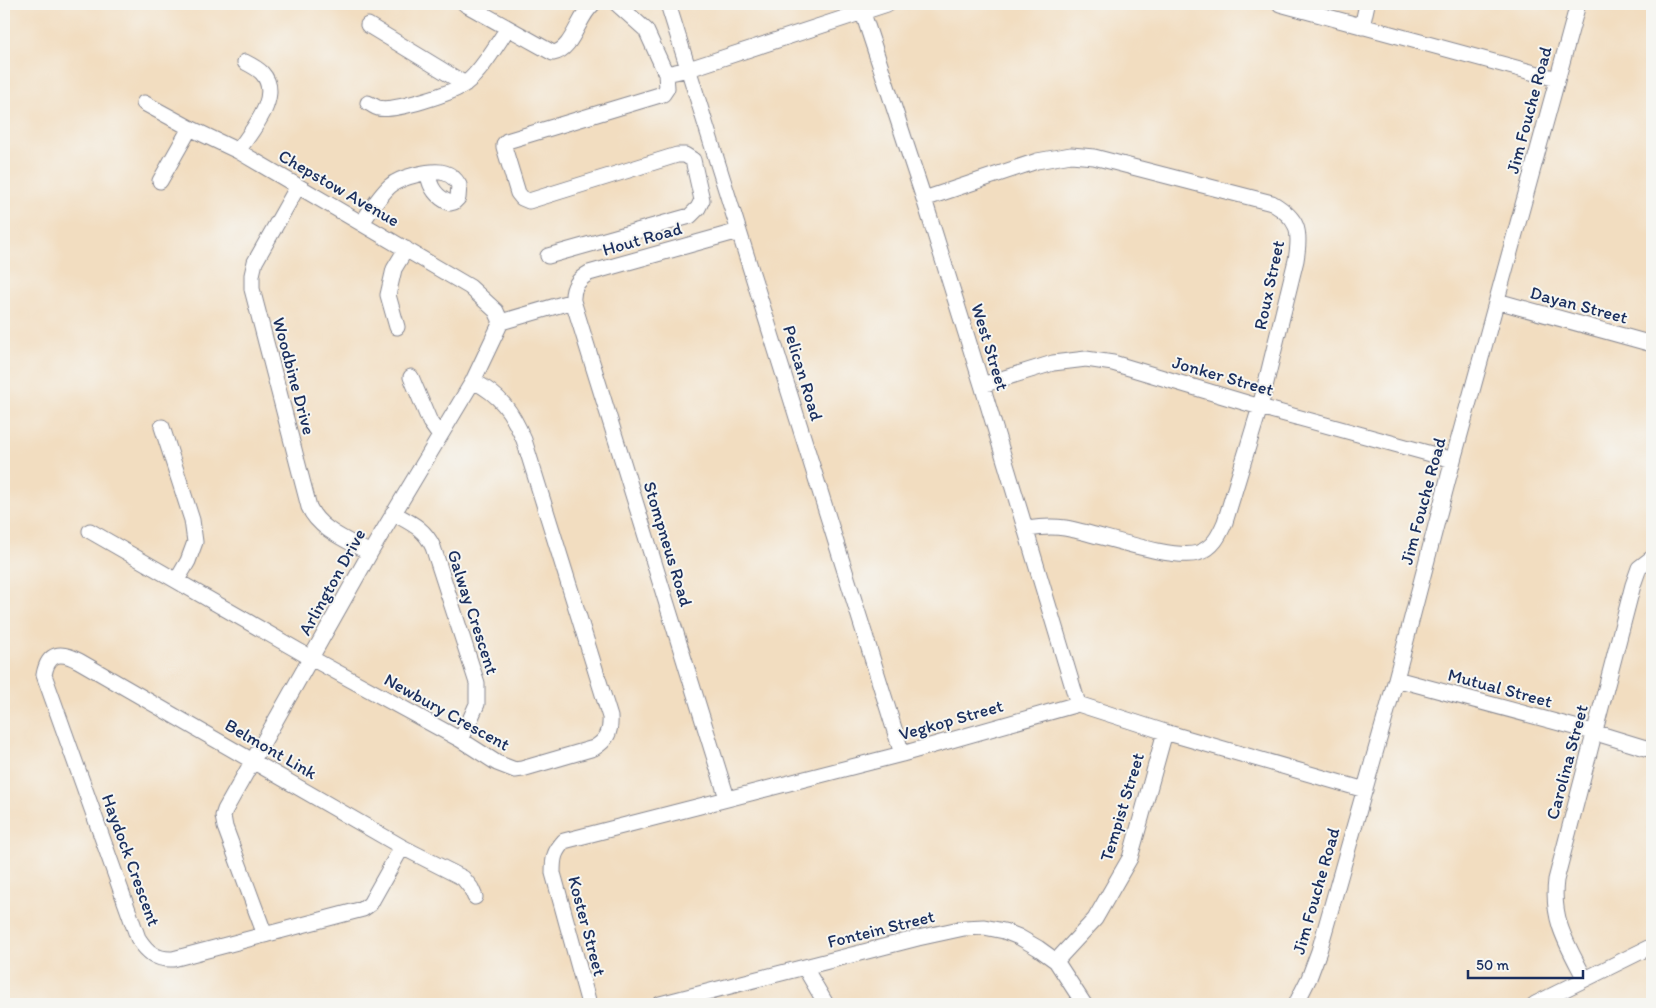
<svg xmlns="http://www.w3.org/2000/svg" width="1656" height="1008" font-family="Itim,sans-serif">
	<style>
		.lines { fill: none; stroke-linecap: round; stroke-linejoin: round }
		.street-casing { stroke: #86868f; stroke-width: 17 }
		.street { stroke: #fff; stroke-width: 15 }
		.labels { text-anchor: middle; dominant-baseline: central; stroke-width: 4; stroke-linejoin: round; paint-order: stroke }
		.street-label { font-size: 18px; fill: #1b2f5e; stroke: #f6f6f2 }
	</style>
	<rect width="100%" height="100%" fill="#f6f6f2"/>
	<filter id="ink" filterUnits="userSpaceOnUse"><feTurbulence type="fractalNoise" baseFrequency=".02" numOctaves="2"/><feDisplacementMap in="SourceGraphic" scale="10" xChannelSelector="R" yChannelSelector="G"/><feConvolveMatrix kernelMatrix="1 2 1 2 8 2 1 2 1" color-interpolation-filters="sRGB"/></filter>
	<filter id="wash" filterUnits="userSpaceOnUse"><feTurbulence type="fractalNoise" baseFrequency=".0096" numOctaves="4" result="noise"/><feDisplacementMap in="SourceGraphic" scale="20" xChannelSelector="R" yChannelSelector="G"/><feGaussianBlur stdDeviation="1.12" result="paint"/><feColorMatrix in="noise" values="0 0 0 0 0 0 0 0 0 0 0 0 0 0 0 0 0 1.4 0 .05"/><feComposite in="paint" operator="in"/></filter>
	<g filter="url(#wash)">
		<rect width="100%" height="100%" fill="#f2ddc0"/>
	</g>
	<g filter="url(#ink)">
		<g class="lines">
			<defs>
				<path id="street" d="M465,4L553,53C573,50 578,16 593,4
					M617,4L646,30L666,74
					M668,4L902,754
					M860,4L924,199L982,385L1078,704
					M1280,4L1557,79
					M368,25L465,84
					M1362,27L1367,4
					M144,103L190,128L238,151L470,287L496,311L501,322
					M368,103C371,104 375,107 378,108C393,112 454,93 466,83C481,72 497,44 508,28
					M238,151C251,131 283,96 262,73C258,69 251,65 245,62
					M160,181L190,128
					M298,186L255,262L252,275V289L309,507C319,530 349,541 370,553
					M924,199L1037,161L1071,155L1094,157L1272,203C1299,219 1301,231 1296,260L1260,407L1225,522C1219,536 1213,548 1198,553C1172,561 1096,533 1065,528C1052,526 1040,527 1027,529
					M362,223C370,211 379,196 390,186C400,177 432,169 445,173C452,175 456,180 459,185L458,198L454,202L450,203C436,197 430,188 428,174
					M548,256L690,216L698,208L702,200L693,160L685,155H677L529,201L522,198L518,193L504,147V144L507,141L663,94L667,88L666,74L689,69L887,4
					M1497,301L1652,344
					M397,327L388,295L394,269L406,249
					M411,377L430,422L440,436
					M982,385L1053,363L1086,359L1113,363L1260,407L1453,460
					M162,427L192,520L195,542L188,561L177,580
					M393,513C411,523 424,528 433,547L477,683V704L461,740
					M90,531L311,658L461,740L497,763L515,770L522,769L594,748C607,740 611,732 610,717L524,440C512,412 501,395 473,381
					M1396,679L1593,732L1652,750
					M727,798L573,301C572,288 578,279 589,273L739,231
					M402,847L370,904L363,909L173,959C156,960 147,952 138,938L44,675C48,652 61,651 79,661L402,847L463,878L471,888L475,897
					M265,935L225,827L223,816L225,810L370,553L473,381L501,322L573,301
					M1056,961L1095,919L1130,858L1165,732
					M805,968L826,1004
					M1585,979C1567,944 1551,920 1556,880L1633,585L1639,568L1652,558
					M589,1004L553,873C553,858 554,852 564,841L902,754L1078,704L1165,732L1365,790
					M660,1004L918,938L964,928L984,927L1004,931L1019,937L1038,948L1056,961L1084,1004
					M1296,1004L1309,978L1319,951L1396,679L1453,460L1578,4
					M1535,1004L1652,946"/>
			</defs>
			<!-- street casing -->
			<use href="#street" class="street-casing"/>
			<!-- street -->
			<use href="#street" class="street"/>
		</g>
	</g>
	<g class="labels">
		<!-- street labels -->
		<g class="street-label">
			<text transform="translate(1529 110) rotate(-75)">Jim Fouche Road</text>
			<text transform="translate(339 188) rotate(30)">Chepstow Avenue</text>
			<text transform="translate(642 239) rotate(-16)">Hout Road</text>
			<text transform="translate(1269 285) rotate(-78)">Roux Street</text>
			<text transform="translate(1579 305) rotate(15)">Dayan Street</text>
			<text transform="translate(990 347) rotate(73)">West Street</text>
			<text transform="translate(803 373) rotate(73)">Pelican Road</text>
			<text transform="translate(294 376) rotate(75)">Woodbine Drive</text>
			<text transform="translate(1223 376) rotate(16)">Jonker Street</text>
			<text transform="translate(1423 501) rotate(-75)">Jim Fouche Road</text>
			<text transform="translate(668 544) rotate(73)">Stompneus Road</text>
			<text transform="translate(332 582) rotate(-61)">Arlington Drive</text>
			<text transform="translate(473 612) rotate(72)">Galway Crescent</text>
			<text transform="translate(1500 688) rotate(15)">Mutual Street</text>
			<text transform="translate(447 712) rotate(29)">Newbury Crescent</text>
			<text transform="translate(951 720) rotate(-16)">Vegkop Street</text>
			<text transform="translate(271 749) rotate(30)">Belmont Link</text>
			<text transform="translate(1567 762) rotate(-75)">Carolina Street</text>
			<text transform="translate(1122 807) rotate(-73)">Tempist Street</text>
			<text transform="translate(131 860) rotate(70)">Haydock Crescent</text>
			<text transform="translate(1316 891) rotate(-74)">Jim Fouche Road</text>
			<text transform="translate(587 926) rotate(75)">Koster Street</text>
			<text transform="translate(881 929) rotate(-14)">Fontein Street</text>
		</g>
	</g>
	<!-- margin -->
	<rect width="1656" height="1008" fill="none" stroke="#f6f6f2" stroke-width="20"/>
	<!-- scale -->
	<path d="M1468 970v8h115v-8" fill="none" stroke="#1b2f5e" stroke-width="2.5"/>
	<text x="1476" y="970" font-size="15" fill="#1b2f5e" stroke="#f6f6f2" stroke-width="4" paint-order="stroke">50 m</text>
</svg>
